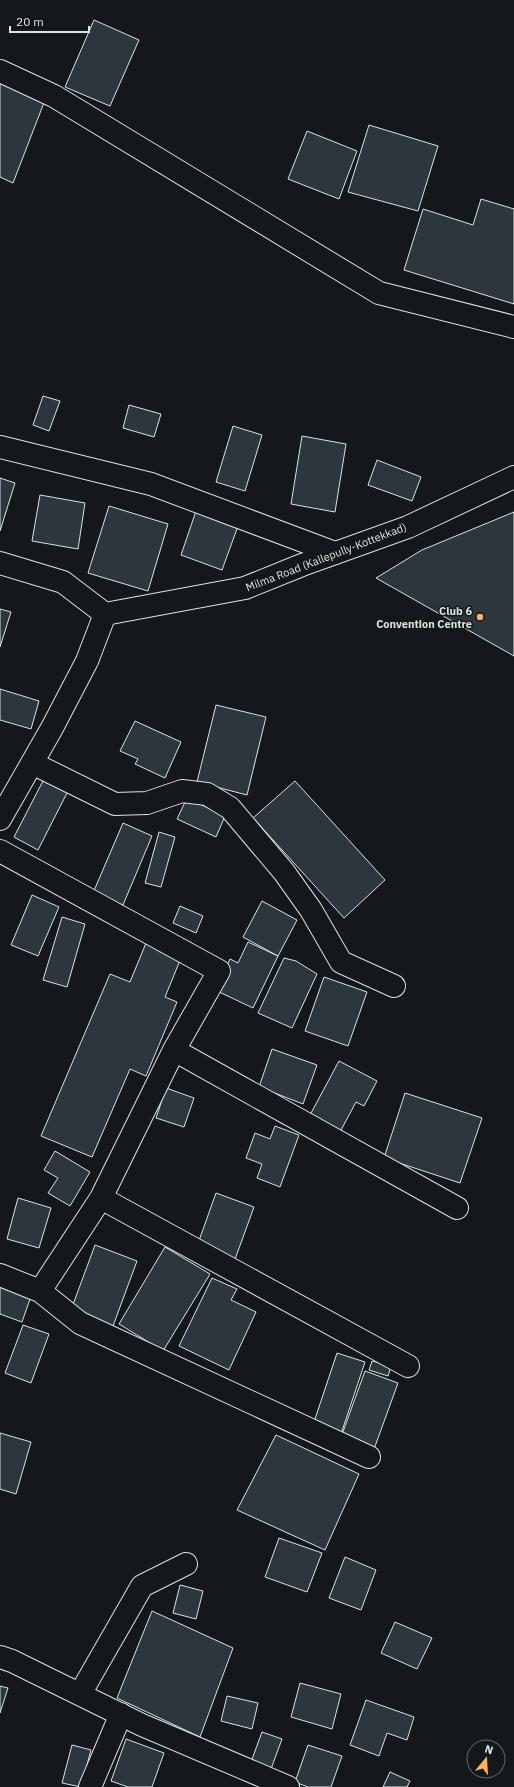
<svg xmlns="http://www.w3.org/2000/svg" width="514" height="1787" font-family="'IBM Plex Sans',sans-serif">
	<style>
		.building { fill: #2c363c; stroke: #d8e6dc }
		.lines { fill: none; stroke-linecap: round; stroke-linejoin: round }
		.minor-casing { stroke: #d8e6dc; stroke-width: 24 }
		.major-casing { stroke: #d8e6dc; stroke-width: 24 }
		.minor { stroke: #14181c; stroke-width: 22 }
		.major { stroke: #14181c; stroke-width: 22 }
		.poi-dot { fill: #ffb74d; stroke: #14181c; stroke-width: 1.5 }
		.labels { text-anchor: middle; dominant-baseline: central; stroke-width: 3; stroke-linejoin: round; paint-order: stroke }
		.street-label { font-size: 11px; fill: #d8e6dc; stroke: #14181c }
		.poi-label { font-size: 11px; font-weight: bold; fill: #d8e6dc; stroke: #14181c; text-anchor: end }
	</style>
	<rect width="100%" height="100%" fill="#14181c"/>
	<!-- building -->
	<path class="building" d="M94,20L139,40L110,106L65,87Z
		M0,82L45,100L13,183L0,177Z
		M369,125L438,146L418,211L348,192Z
		M307,131L357,151L339,199L288,179Z
		M481,199L514,209V304L404,270L423,209L473,225Z
		M43,396L60,401L49,431L33,425Z
		M129,405L161,414L154,437L123,428Z
		M233,426L262,435L245,491L216,482Z
		M302,436L346,444L335,512L291,504Z
		M377,460L421,477L412,501L368,485Z
		M0,478L15,483L0,531Z
		M40,495L85,503L78,549L32,541Z
		M109,506L168,524L148,591L88,573Z
		M196,511L238,526L222,570L181,555Z
		M514,512V656L376,578L422,550Z
		M0,609L11,612L0,647Z
		M0,689L39,701L31,729L0,720Z
		M216,705L266,717L247,795L197,782Z
		M135,721L181,742L165,778L135,764L138,759L120,751Z
		M45,777L69,789L38,850L14,837Z
		M295,781L385,880L344,918L253,818Z
		M187,798L225,816L216,837L177,819Z
		M123,823L152,836L123,905L93,893Z
		M159,832L175,837L161,887L145,883Z
		M32,895L59,907L38,956L11,945Z
		M262,901L297,920L278,956L243,937Z
		M180,906L203,916L196,933L173,923Z
		M62,917L85,924L67,987L43,980Z
		M248,942L278,956L253,1008L215,990L230,959L238,963Z
		M146,943L181,958L165,997L177,1002L146,1076L130,1069L92,1157L41,1136L110,974L130,982Z
		M284,958L296,961L317,974L292,1028L258,1013Z
		M324,977L367,992L348,1046L305,1031Z
		M272,1049L317,1065L303,1104L259,1087Z
		M339,1061L377,1081L364,1106L356,1102L340,1132L310,1115Z
		M166,1088L194,1098L184,1127L156,1118Z
		M405,1093L482,1118L460,1183L384,1158Z
		M275,1126L299,1135L280,1187L257,1178L262,1164L246,1158L255,1133L270,1139Z
		M55,1151L90,1172L70,1206L48,1193L58,1178L44,1170Z
		M216,1193L254,1207L234,1262L196,1249Z
		M18,1198L51,1208L39,1248L7,1239Z
		M95,1245L137,1261L113,1326L71,1310Z
		M165,1247L210,1274L163,1351L119,1324Z
		M212,1278L237,1289L231,1300L256,1312L229,1370L179,1346Z
		M0,1285L31,1296L22,1322L0,1314Z
		M23,1325L49,1334L31,1383L5,1373Z
		M337,1353L365,1362L341,1434L313,1425Z
		M372,1361L391,1366L388,1376L369,1370Z
		M365,1371L398,1383L373,1452L340,1440Z
		M0,1433L31,1442L16,1494L0,1489Z
		M276,1435L359,1474L325,1550L237,1510Z
		M279,1538L322,1553L307,1592L265,1577Z
		M345,1557L376,1570L361,1610L329,1598Z
		M180,1585L203,1591L196,1619L173,1613Z
		M152,1611L233,1648L200,1737L117,1698Z
		M395,1622L432,1638L417,1669L381,1653Z
		M300,1683L341,1694L332,1729L291,1717Z
		M0,1686L8,1688L0,1713Z
		M227,1696L258,1703L252,1729L221,1721Z
		M366,1700L414,1717L407,1740L387,1733L379,1756L350,1745Z
		M262,1732L282,1739L271,1769L251,1762Z
		M126,1739L164,1753L152,1787H128L111,1781Z
		M72,1745L91,1750L81,1787L62,1783Z
		M308,1745L342,1756L331,1787H308L295,1782Z
		M390,1772L410,1781L407,1787H383Z"/>
	<g class="lines">
		<defs>
			<path id="minor" d="M0,71L54,96L379,293L514,327
				M0,447L151,484L335,553
				M0,563L63,582L105,614L87,661L52,728L0,819
				M32,763L115,804L147,803L182,791L207,794L230,808L284,872L311,910L341,962L394,986
				M0,851L219,971L174,1050L101,1198L40,1291
				M174,1050L457,1208
				M101,1198L408,1366
				M0,1275L40,1291L80,1323L369,1457
				M0,1657L12,1661L142,1725L288,1787
				M80,1694L142,1586L186,1564
				M90,1787L121,1714"/>
			<path id="major" d="M105,614L245,588L302,565L408,527L514,477"/>
		</defs>
		<!-- minor casing -->
		<use href="#minor" class="minor-casing"/>
		<!-- major casing -->
		<use href="#major" class="major-casing"/>
		<!-- minor -->
		<use href="#minor" class="minor"/>
		<!-- major -->
		<use href="#major" class="major"/>
	</g>
	<!-- markers -->
	<circle class="poi-dot" cx="480" cy="617" r="4"/>
	<g class="labels">
		<!-- street labels -->
		<g class="street-label">
			<text transform="translate(326 557) rotate(-21)">Milma Road (Kallepully-Kottekkad)</text>
		</g>
		<!-- poi labels -->
		<g class="poi-label">
			<text x="472" y="611">Club 6<tspan x="472" dy="13">Convention Centre</tspan></text>
		</g>
	</g>
	<!-- north arrow -->
	<g transform="translate(486 1759) rotate(18)"><circle r="19" fill="#14181c" stroke="#626a69"/>
	<path d="M0-3L7 15L0 10L-7 15Z" fill="#ffb74d"/>
	<text y="-6" font-size="11" font-weight="bold" text-anchor="middle" fill="#d8e6dc">N</text>
	</g>
	<!-- scale -->
	<path d="M10 26v6h79v-6" fill="none" stroke="#d8e6dc" stroke-width="2"/>
	<text x="16" y="26" font-size="12" fill="#d8e6dc" stroke="#14181c" stroke-width="3" paint-order="stroke">20 m</text>
</svg>
